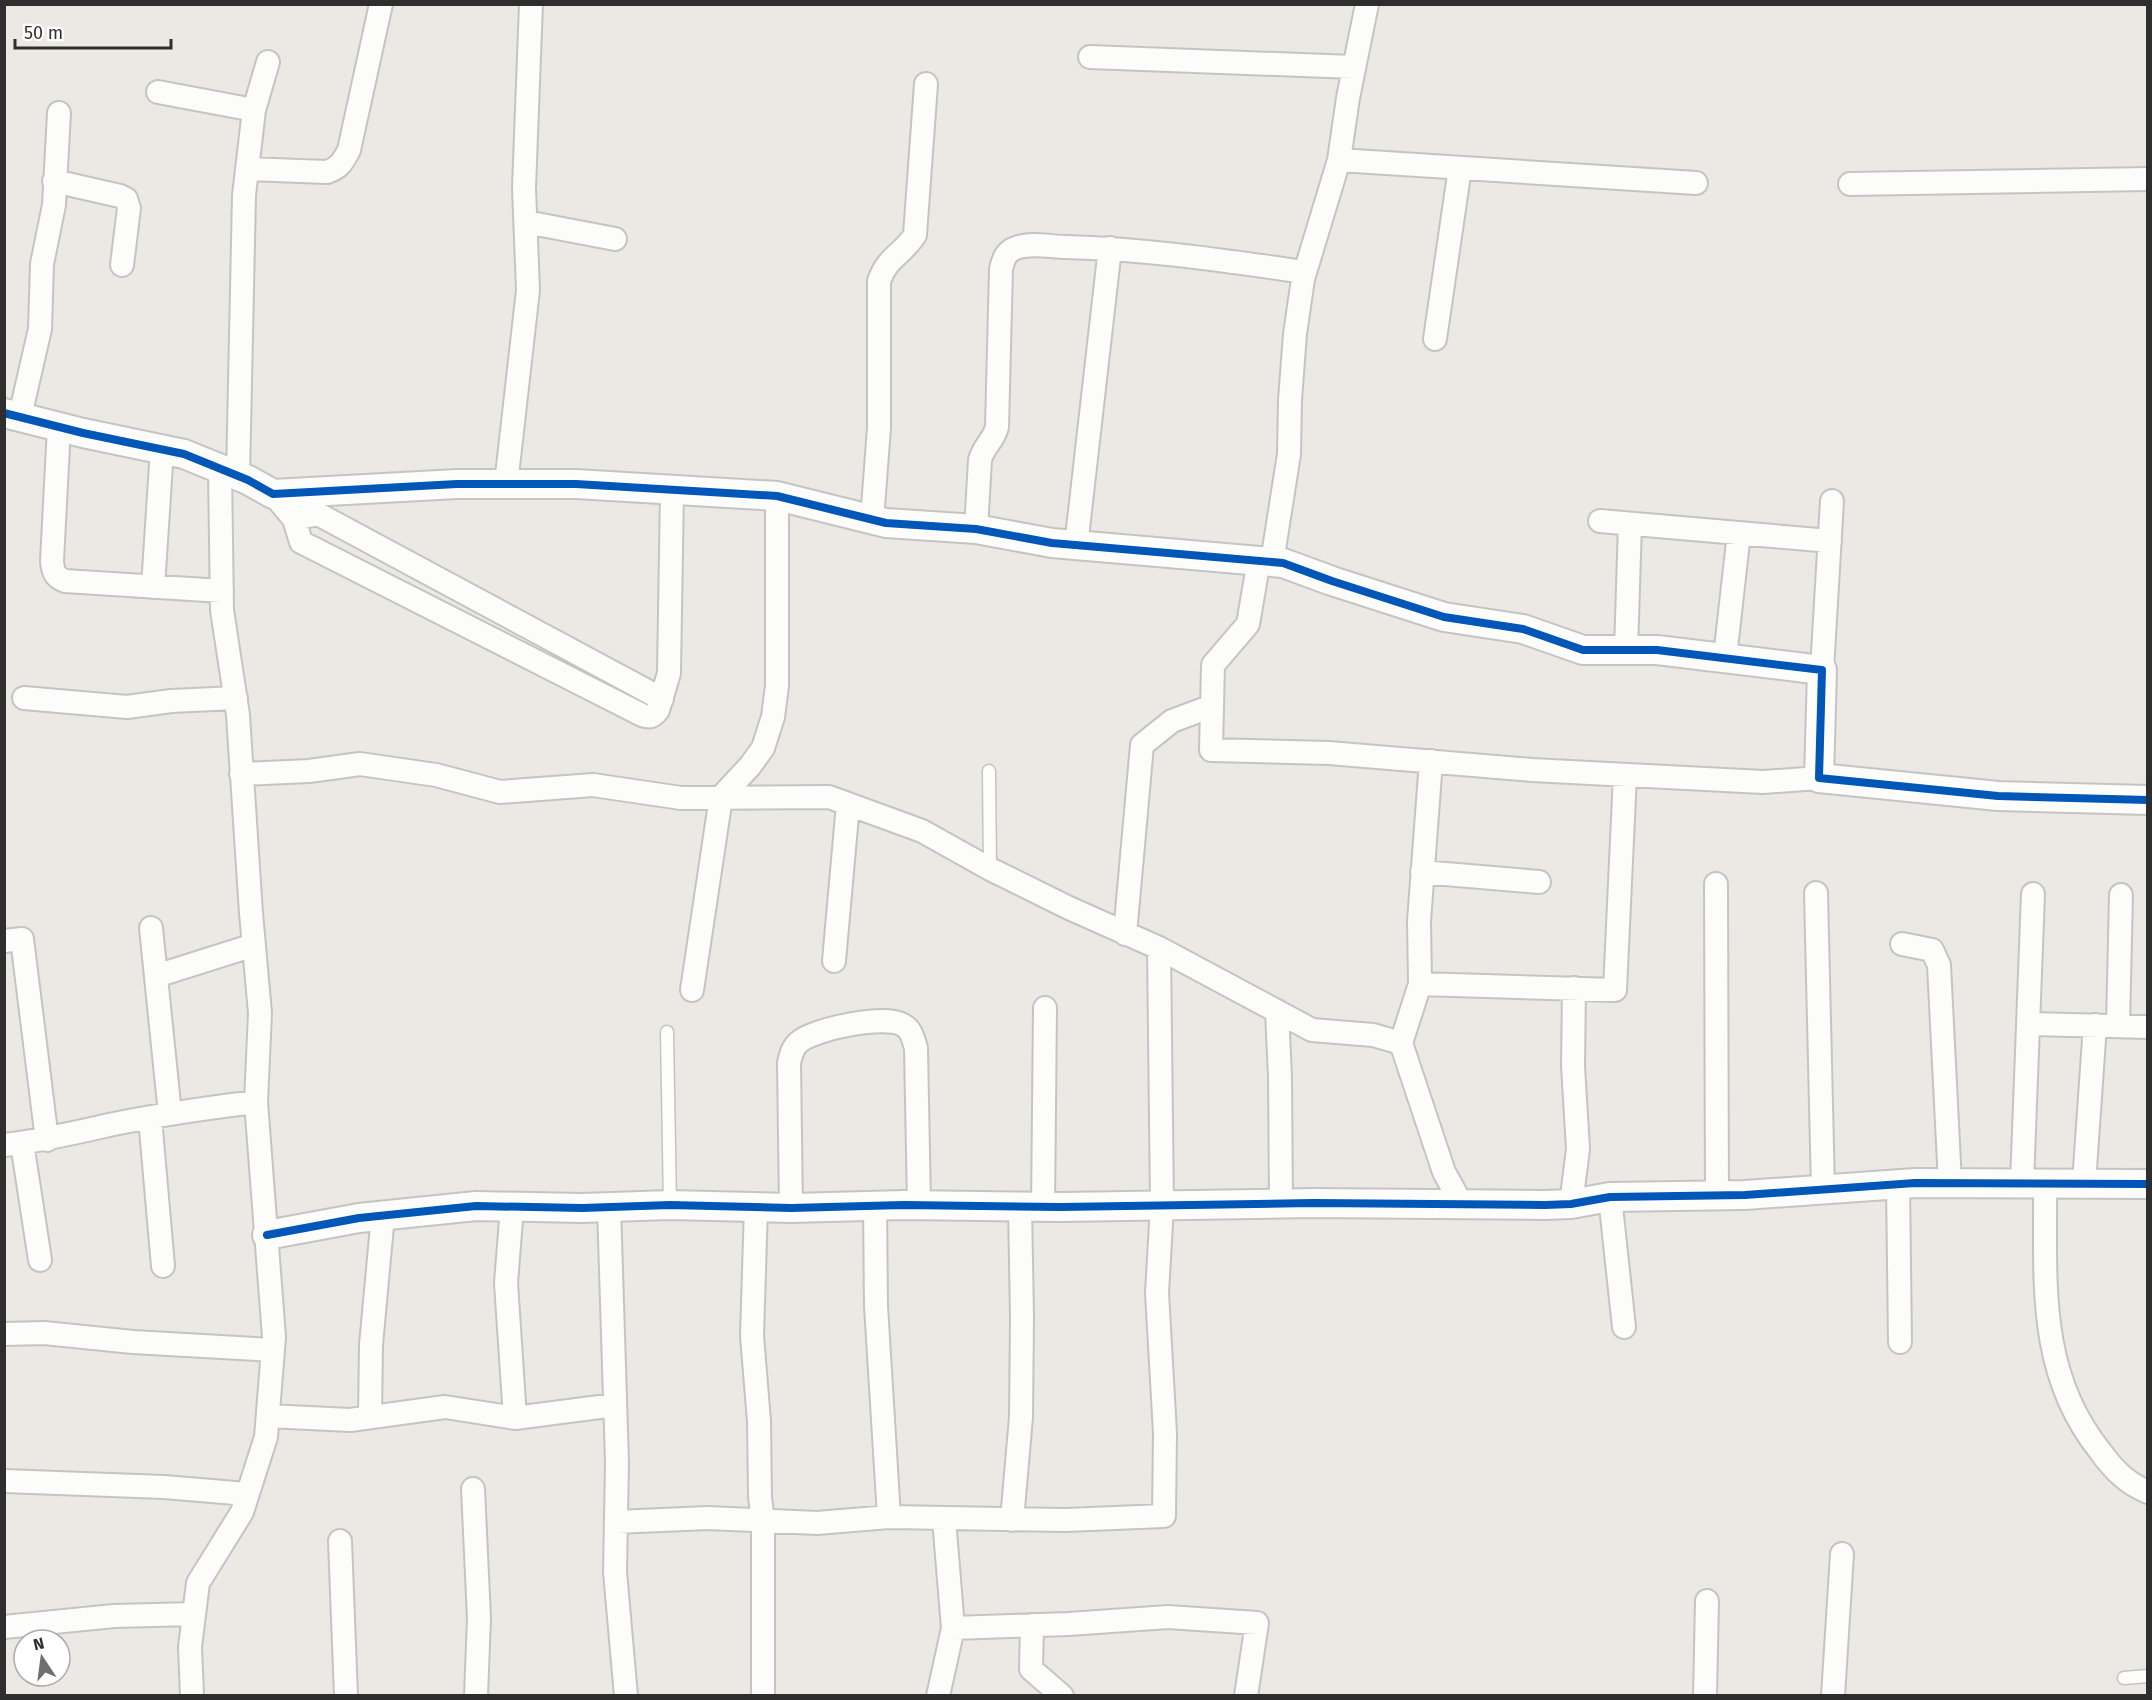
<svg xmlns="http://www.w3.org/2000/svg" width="2152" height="1700" font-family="'Fira Sans',sans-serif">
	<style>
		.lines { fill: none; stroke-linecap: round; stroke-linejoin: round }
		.service-casing { stroke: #c5c4c5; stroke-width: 15 }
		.minor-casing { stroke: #c5c4c5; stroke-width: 26 }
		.tertiary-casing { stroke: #c5c4c5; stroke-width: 32 }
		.service { stroke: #fcfcfb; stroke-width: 12 }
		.minor { stroke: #fcfcfb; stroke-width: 22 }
		.tertiary { stroke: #fcfcfb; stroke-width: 28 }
		.cycleway-casing { stroke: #fff; stroke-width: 11 }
		.cycleway { stroke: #0057b8; stroke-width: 8 }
	</style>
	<rect width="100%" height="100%" fill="#ece8e4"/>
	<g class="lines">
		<defs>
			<path id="service" d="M989,771L990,869
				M667,1032L670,1205
				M2124,1678L2148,1676"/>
			<path id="minor" d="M1090,57L1353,67
				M158,92L254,110
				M1339,160L1696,183
				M247,169L327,172C340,168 343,161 349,150L381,4
				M54,181L120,196L126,199L129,208L122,265
				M1850,184L2148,179
				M526,222L615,239
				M1435,339L1460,168
				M20,416L40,329L42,264L54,205L59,113
				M59,427L52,561C53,572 55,577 65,581L222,591
				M238,476L244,195L254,110L268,62
				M506,484L528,290L524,188L531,4
				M273,494L294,519L301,542L642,715C649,718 653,717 658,710L669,673L672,489
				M294,519L318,514L662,699
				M872,520L879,428V281C888,256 902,255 915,235L926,84
				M1600,521L1830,541
				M976,529L980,460C983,447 994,440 997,427L1001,269C1003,260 1006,251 1016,248C1030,242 1051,247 1066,247C1147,249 1226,261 1305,272
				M1076,546L1110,248
				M1259,560L1248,624L1213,665L1211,750L1329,753L1532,770L1763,782L1819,778
				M1272,562L1289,454L1290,400L1295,334L1303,279L1339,160L1348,98L1367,4
				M153,587L162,449
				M1626,650L1630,524
				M1725,657L1739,533
				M1822,670L1832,501
				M24,698L127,707L171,701L236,698
				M241,774L309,771L360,764L436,775L500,792L593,785L681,798L829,797L922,831L990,869L1069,908L1159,948L1312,1030L1373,1035L1401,1043L1444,1172L1461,1203
				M1422,872L1539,882
				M1716,884L1717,1194
				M1816,893L1823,1189
				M151,928L170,1114
				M1125,934L1142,745L1172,721L1212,706
				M4,941L22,939L47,1140
				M1902,944L1932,950L1939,965L1950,1183
				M834,961L848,804
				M156,976L254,945
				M1420,984L1615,990L1625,775
				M692,990L721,797L750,766L763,748L773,717L777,686V496
				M1277,1011L1280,1077L1281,1203
				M2028,1024L2148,1027
				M2118,1026L2121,895
				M1401,1043L1420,984L1419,921L1431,761
				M150,1118L163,1266
				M22,1143L40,1260
				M4,1145C40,1141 74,1133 109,1125C158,1115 207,1108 256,1102
				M2022,1183L2033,894
				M2045,1183C2046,1279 2036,1371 2100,1451C2113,1469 2126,1483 2148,1492
				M2084,1183L2095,1025
				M1898,1184L1900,1342
				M1610,1197L1624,1327
				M1571,1204L1578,1149L1573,1066L1574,988
				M875,1205L876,1306L889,1517
				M512,1207L506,1283L515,1418
				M609,1207L617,1462L615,1572L626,1696
				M756,1207L752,1336L759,1421L760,1497L763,1521V1696
				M1043,1207L1045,1008
				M791,1208L789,1063C791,1055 792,1048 799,1042C814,1029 885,1014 903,1025C912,1030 913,1039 916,1048L919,1205
				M4,1334L44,1333L133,1342L273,1350
				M268,1416L350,1420L445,1407L515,1418L615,1405
				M370,1417L371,1345L383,1215
				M4,1481L164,1487L247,1494
				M473,1489L479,1618L476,1696
				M944,1519L953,1628
				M1012,1520L1021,1417L1022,1317L1020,1206
				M616,1522L708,1518L817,1523L889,1517L1066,1520L1164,1516L1165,1433L1157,1293L1162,1206L1159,948
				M340,1541L346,1696
				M1032,1625L1031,1669L1062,1696
				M4,1627L114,1616L194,1614
				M192,1696L190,1647L198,1583L242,1512L266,1437L274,1337L256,1102L260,1013L251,913L238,715L222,610L220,469
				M938,1696L953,1628L1069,1624L1168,1617L1257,1623L1246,1696
				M1705,1696L1707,1601
				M1833,1696L1842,1554"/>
			<path id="tertiary" d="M4,413L83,433L184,454L248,480L273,494L457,484H576L777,496L886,523L976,529L1052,543L1283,563L1332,581L1444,617L1523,629L1583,650H1657L1822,670L1819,778L1998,796L2148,800
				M267,1235L359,1218L476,1206L582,1208L670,1205L791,1208L904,1205L1061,1207L1313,1203L1545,1205L1571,1204L1610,1197L1745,1195L1915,1183L2148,1184"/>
		</defs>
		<!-- service casing -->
		<use href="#service" class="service-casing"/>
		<!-- minor casing -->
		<use href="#minor" class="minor-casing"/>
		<!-- tertiary casing -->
		<use href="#tertiary" class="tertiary-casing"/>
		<!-- service -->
		<use href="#service" class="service"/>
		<!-- minor -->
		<use href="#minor" class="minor"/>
		<!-- tertiary -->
		<use href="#tertiary" class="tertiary"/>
		<defs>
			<path id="cycleway" d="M4,413L83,433L184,454L248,480L273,494L457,484H576L777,496L886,523L976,529L1052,543L1283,563L1332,581L1444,617L1523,629L1583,650H1657L1822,670L1819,778L1998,796L2148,800
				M267,1235L359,1218L476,1206L582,1208L670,1205L791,1208L904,1205L1061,1207L1313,1203L1545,1205L1571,1204L1610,1197L1745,1195L1915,1183L2148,1184"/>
		</defs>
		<!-- cycleway casing -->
		<use href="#cycleway" class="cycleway-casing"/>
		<!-- cycleway -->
		<use href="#cycleway" class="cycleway"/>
	</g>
	<!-- border -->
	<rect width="2152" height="1700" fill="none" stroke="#2e2e2e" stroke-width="12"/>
	<!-- north arrow -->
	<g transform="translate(42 1658) rotate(347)"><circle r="28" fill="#ffffff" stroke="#ababab" stroke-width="1.5"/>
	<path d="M0-4.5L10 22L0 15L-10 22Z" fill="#706f6e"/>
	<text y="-9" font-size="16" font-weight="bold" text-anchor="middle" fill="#2e2e2e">N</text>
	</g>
	<!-- scale -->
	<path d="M15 39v9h156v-9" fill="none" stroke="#2e2e2e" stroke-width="3"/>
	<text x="24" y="39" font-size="18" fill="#2e2e2e" stroke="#ffffff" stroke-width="4.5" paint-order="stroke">50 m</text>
</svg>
